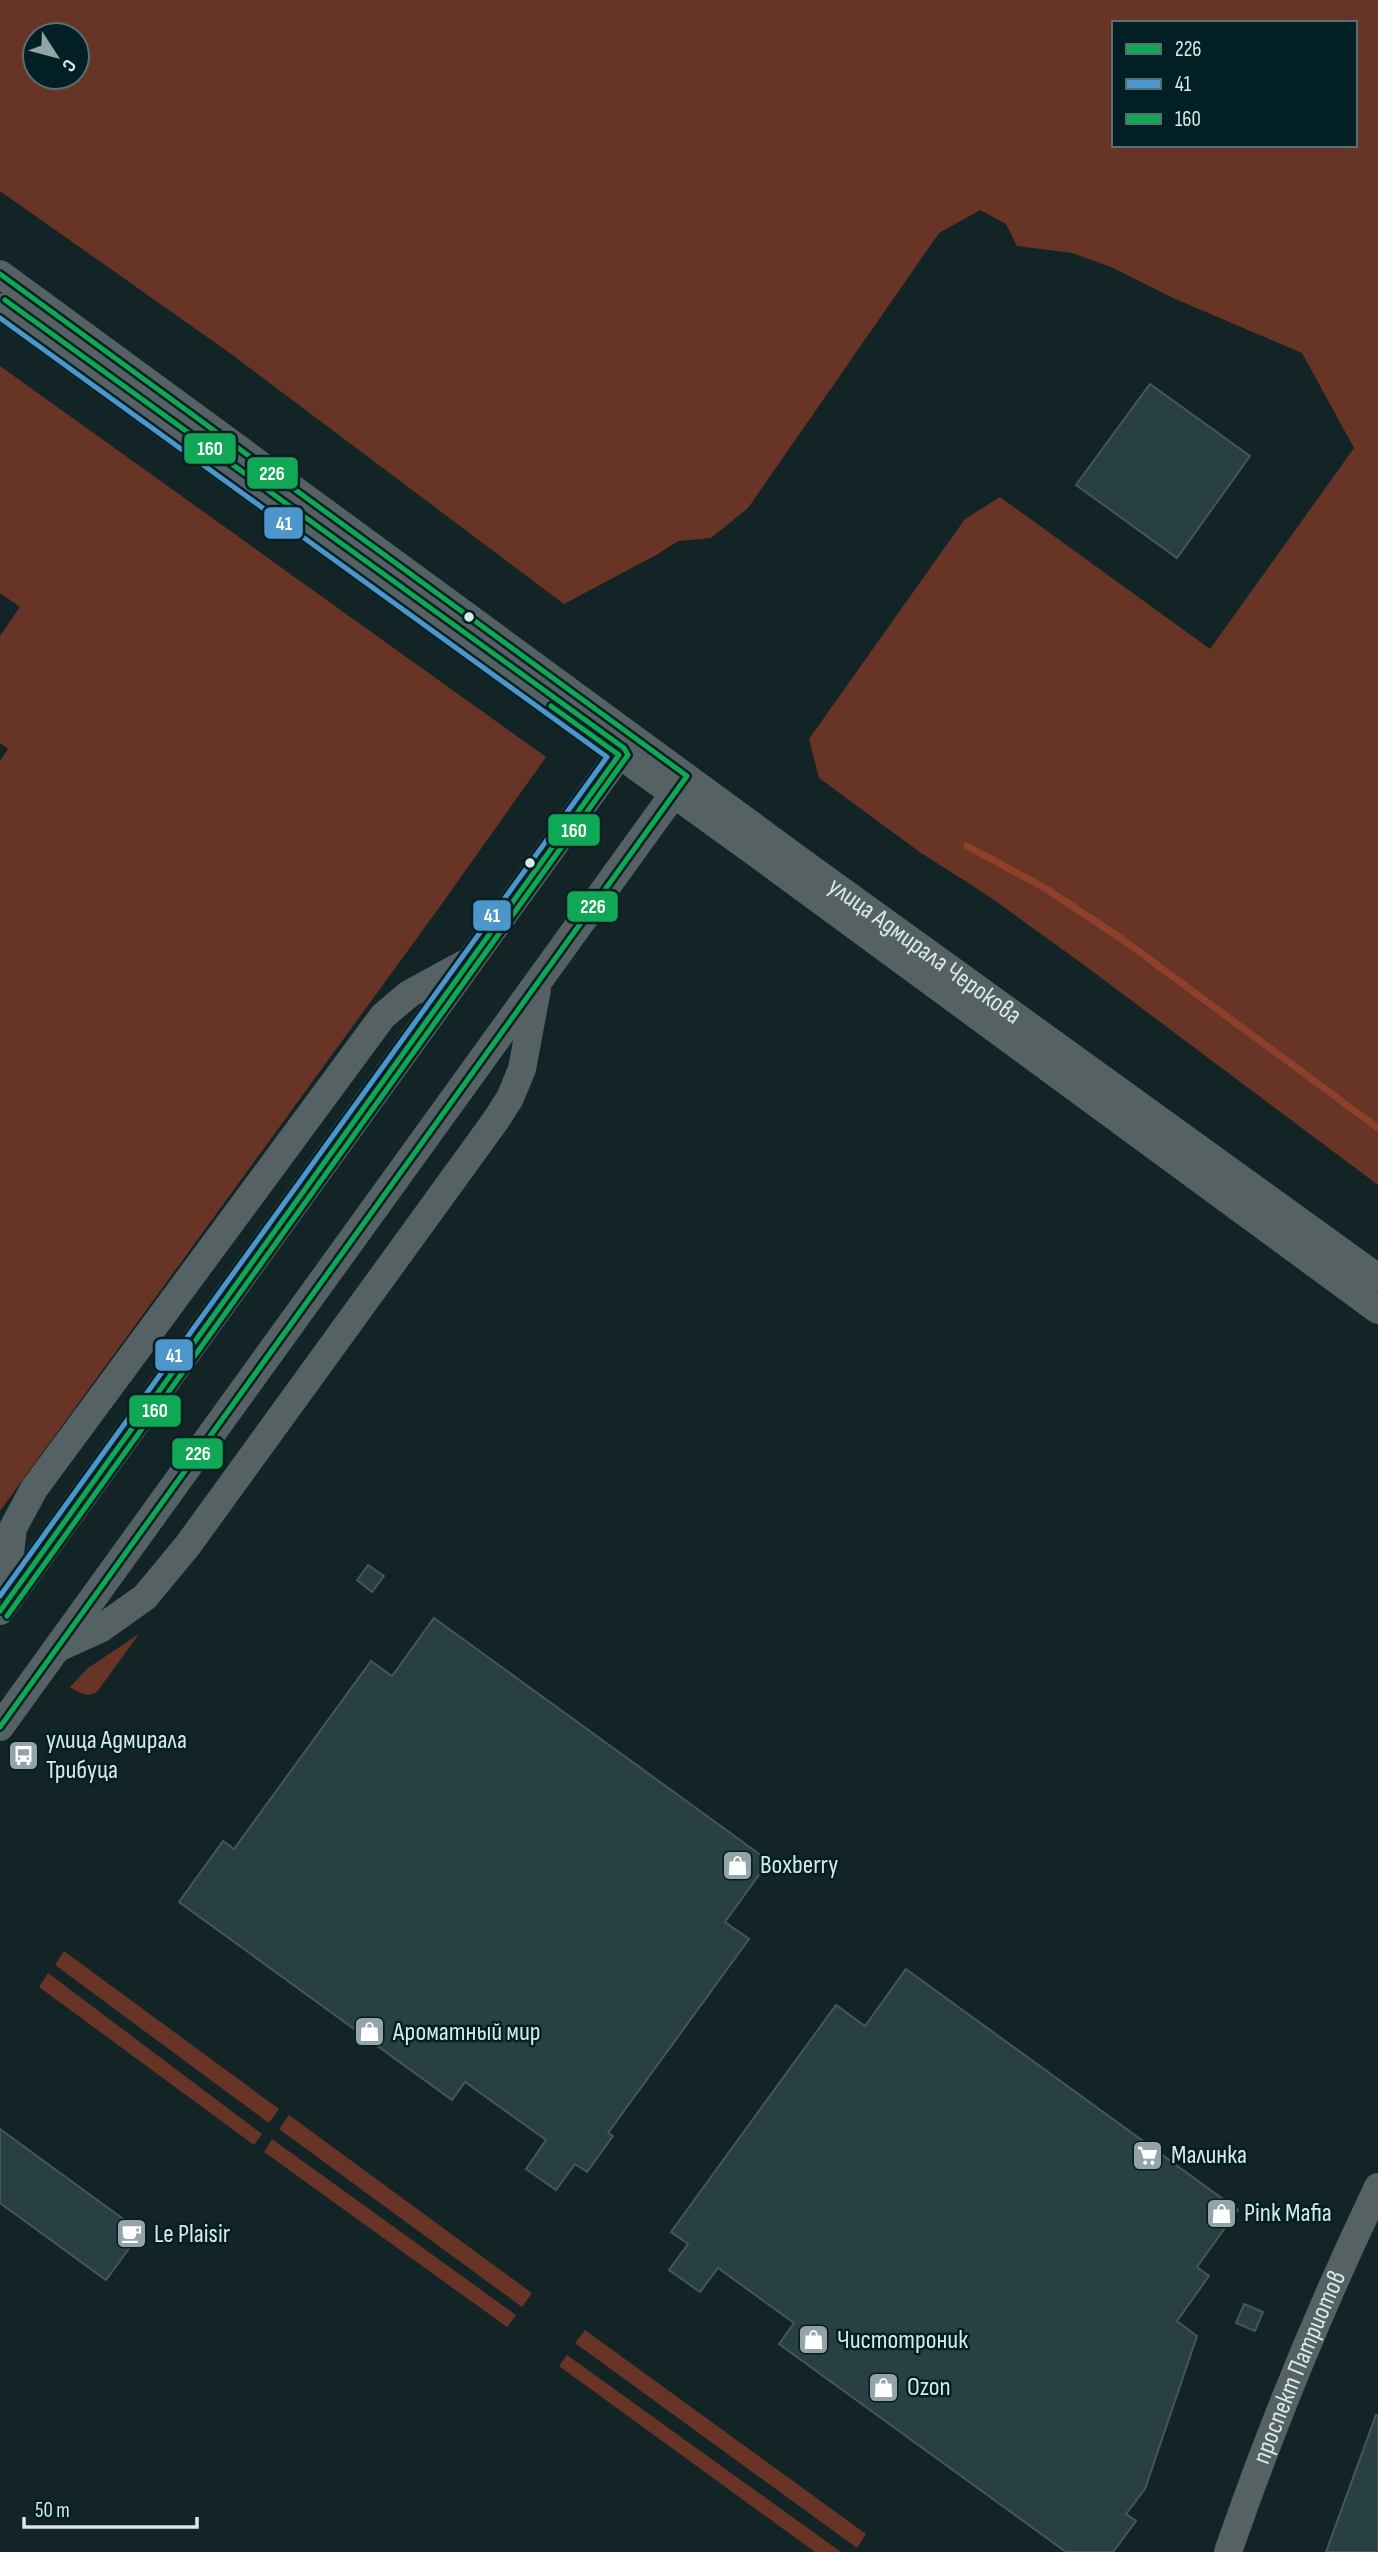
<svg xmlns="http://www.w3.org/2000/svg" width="1378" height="2552" font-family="'Sofia Sans Condensed',sans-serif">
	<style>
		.green { fill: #683425; fill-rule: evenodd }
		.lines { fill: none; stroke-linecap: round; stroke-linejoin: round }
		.stream { stroke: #8e402b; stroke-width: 7 }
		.building { fill: #284042; stroke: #475556; stroke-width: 2 }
		.minor { stroke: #556162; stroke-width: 28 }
		.bus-1-casing { stroke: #022024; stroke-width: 10 }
		.bus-2-casing { stroke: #022024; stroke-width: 10 }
		.bus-3-casing { stroke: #022024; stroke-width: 10 }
		.bus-1 { stroke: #10a855; stroke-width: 5 }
		.bus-2 { stroke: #4c96cc; stroke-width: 5 }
		.bus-3 { stroke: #10a855; stroke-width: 5 }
		.bus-dot { fill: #d8e8eb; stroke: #022024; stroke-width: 2.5 }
		.labels { text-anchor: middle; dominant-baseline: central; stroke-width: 5; stroke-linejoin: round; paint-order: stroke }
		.street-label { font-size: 26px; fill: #d8e8eb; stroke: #022024 }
		.poi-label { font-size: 26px; fill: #d8e8eb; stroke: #022024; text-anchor: start }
		.line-badge { stroke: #022024; stroke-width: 2.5 }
		.badge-label { font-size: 19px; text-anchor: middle; font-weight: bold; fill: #fff }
	</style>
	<rect width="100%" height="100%" fill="#132426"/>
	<!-- green -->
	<path class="green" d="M0,0H1378V1185L1080,962L987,895L921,853L819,778L809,739L965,519L1000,497L1210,649L1354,448L1302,353L1173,298L1111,267L1072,253L1017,246L1006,224L980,210L939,233L748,508L711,538L678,541L658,554L564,604L227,351L0,191ZM1114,23H1355V145H1114ZM35,35H77V77H35Z
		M0,366L546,757L441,905L0,1511V761L8,749L0,743V636L20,607L0,593Z
		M139,1634L97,1692C86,1698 80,1693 70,1687L88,1668Z
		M64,1951L279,2109L269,2123L55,1965Z
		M48,1973L262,2134L254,2145L39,1987Z
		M289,2115L532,2293L522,2307L279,2129Z
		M272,2139L516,2315L507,2327L264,2152Z
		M585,2330L866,2534L857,2548L575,2343Z
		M567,2355L841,2552H815L559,2366Z"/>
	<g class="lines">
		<!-- stream -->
		<path class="stream" d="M967,846L1045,888L1122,939L1378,1128"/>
	</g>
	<!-- building -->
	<path class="building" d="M1150,384L1250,456L1177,558L1076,485Z
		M368,1565L384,1576L372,1592L357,1580Z
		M434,1618L769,1861L725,1922L749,1939L608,2133L613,2136L587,2172L575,2164L556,2190L526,2169L546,2140L465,2082L452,2100L179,1902L223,1841L234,1849L371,1661L392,1676Z
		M906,1969L1238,2210L1197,2267L1209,2276L1177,2321L1197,2336L1145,2489L1126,2514L1136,2521L1113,2552H1066L779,2344L794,2323L718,2268L700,2292L669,2270L688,2244L671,2232L836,2005L865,2026Z
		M0,2129L141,2232L106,2280L0,2203Z
		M1244,2304L1263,2312L1255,2331L1236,2323Z
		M1376,2415H1378V2552H1326Z"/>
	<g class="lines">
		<!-- minor -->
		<g class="minor">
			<path id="s1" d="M0,274L806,865L1378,1278"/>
			<path d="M0,307L764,859L1378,1310"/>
			<path d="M4,1602L13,1528L34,1489L383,1016L409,994L464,964"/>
			<path d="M0,1611L630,740"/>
			<path d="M60,1647L100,1629L145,1597L188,1545L496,1120L510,1098L522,1069L537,989"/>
			<path d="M0,1727L683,781"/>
			<path id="s2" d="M1228,2552C1272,2425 1320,2308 1378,2187"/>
		</g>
		<defs>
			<path id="bus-1" d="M0,274L687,776L0,1727
				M0,1611L619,755L551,706"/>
			<path id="bus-2" d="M0,318L607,757L0,1596"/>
			<path id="bus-3" d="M5,300L624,748L628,755L7,1616"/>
		</defs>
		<!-- bus-1 casing -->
		<use href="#bus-1" class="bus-1-casing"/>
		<!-- bus-2 casing -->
		<use href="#bus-2" class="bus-2-casing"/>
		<!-- bus-3 casing -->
		<use href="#bus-3" class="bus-3-casing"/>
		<!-- bus-1 -->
		<use href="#bus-1" class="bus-1"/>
		<!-- bus-2 -->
		<use href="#bus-2" class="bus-2"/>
		<!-- bus-3 -->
		<use href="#bus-3" class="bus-3"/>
	</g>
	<!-- icons -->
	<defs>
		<symbol id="bus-square" viewBox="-11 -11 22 22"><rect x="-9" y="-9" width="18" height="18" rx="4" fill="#93a3a6" stroke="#022024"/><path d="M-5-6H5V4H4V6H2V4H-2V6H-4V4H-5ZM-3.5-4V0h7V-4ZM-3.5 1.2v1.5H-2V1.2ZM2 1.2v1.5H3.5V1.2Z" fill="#fff"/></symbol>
		<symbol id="shop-square" viewBox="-11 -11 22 22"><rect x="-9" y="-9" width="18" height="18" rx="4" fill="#93a3a6" stroke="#022024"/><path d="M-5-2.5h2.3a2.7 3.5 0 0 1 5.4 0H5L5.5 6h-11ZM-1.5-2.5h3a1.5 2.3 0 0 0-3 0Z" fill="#fff"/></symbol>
		<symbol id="supermarket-square" viewBox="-11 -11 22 22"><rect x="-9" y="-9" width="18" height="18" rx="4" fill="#93a3a6" stroke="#022024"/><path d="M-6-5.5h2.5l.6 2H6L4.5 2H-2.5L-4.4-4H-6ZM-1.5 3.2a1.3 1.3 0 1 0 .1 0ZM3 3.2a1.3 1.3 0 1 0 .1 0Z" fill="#fff"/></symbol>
		<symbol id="cafe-square" viewBox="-11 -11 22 22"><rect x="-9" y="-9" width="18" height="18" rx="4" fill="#93a3a6" stroke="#022024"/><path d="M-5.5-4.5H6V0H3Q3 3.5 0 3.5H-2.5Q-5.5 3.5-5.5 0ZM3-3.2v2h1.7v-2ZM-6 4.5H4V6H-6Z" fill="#fff"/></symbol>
	</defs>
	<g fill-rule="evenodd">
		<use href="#bus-square" x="6" y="1738" width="35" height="35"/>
		<use href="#shop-square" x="720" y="1848" width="35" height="35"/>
		<use href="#shop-square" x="352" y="2014" width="35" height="35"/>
		<use href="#supermarket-square" x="1130" y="2138" width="35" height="35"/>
		<use href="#shop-square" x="1204" y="2196" width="35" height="35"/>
		<use href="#cafe-square" x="114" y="2216" width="35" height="35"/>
		<use href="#shop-square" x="796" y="2322" width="35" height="35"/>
		<use href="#shop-square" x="866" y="2370" width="35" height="35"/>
	</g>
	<!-- markers -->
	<g class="bus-dot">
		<circle cx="469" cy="617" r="6"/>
		<circle cx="530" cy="863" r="6"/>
	</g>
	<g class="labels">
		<!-- street labels -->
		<g class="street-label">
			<text stroke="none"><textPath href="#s1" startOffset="1146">улица Адмирала Черокова</textPath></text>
			<text stroke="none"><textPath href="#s2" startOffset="198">проспект Патриотов</textPath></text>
		</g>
		<!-- poi labels -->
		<g class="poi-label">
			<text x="46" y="1740">улица Адмирала<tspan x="46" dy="30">Трибуца</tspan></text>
			<text x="760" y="1865">Boxberry</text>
			<text x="393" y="2032">Ароматный мир</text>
			<text x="1171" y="2155">Малинка</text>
			<text x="1244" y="2213">Pink Mafia</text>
			<text x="154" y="2234">Le Plaisir</text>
			<text x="837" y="2340">Чистотроник</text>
			<text x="907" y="2387">Ozon</text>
		</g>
	</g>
	<g class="line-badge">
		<rect x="183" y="432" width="54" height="33" rx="7" fill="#10a855"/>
		<rect x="246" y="456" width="53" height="34" rx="7" fill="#10a855"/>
		<rect x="263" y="506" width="41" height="34" rx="7" fill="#4c96cc"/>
		<rect x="547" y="813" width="54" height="34" rx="7" fill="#10a855"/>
		<rect x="566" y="890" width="53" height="33" rx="7" fill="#10a855"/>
		<rect x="472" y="899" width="40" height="33" rx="7" fill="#4c96cc"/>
		<rect x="154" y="1338" width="40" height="34" rx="7" fill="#4c96cc"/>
		<rect x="128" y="1394" width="54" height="34" rx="7" fill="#10a855"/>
		<rect x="171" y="1437" width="53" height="33" rx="7" fill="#10a855"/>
	</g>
	<g class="badge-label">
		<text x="210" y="455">160</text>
		<text x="272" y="480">226</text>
		<text x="284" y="530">41</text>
		<text x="574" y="837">160</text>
		<text x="593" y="913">226</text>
		<text x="492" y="922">41</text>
		<text x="174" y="1362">41</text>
		<text x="155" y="1417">160</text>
		<text x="198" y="1460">226</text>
	</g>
	<!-- legend -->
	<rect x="1112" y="21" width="245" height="126" fill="#022024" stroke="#587074" stroke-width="2"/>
	<rect x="1126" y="44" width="35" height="10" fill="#10a855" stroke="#587074" stroke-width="2"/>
	<text x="1175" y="56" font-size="21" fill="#d8e8eb">226</text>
	<rect x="1126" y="79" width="35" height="10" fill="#4c96cc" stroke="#587074" stroke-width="2"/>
	<text x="1175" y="91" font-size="21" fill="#d8e8eb">41</text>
	<rect x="1126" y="114" width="35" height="10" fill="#10a855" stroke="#587074" stroke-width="2"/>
	<text x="1175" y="126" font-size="21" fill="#d8e8eb">160</text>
	<!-- north arrow -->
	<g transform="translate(56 56) rotate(126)"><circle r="33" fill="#022024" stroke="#587074" stroke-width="2"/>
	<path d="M0-5L12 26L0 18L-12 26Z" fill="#93a3a6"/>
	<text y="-10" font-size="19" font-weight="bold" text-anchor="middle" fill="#d8e8eb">С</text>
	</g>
	<!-- scale -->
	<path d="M24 2517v10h173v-10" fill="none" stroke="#d8e8eb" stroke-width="3.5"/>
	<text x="35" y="2517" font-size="21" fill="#d8e8eb" stroke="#022024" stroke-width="5" paint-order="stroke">50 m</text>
</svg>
